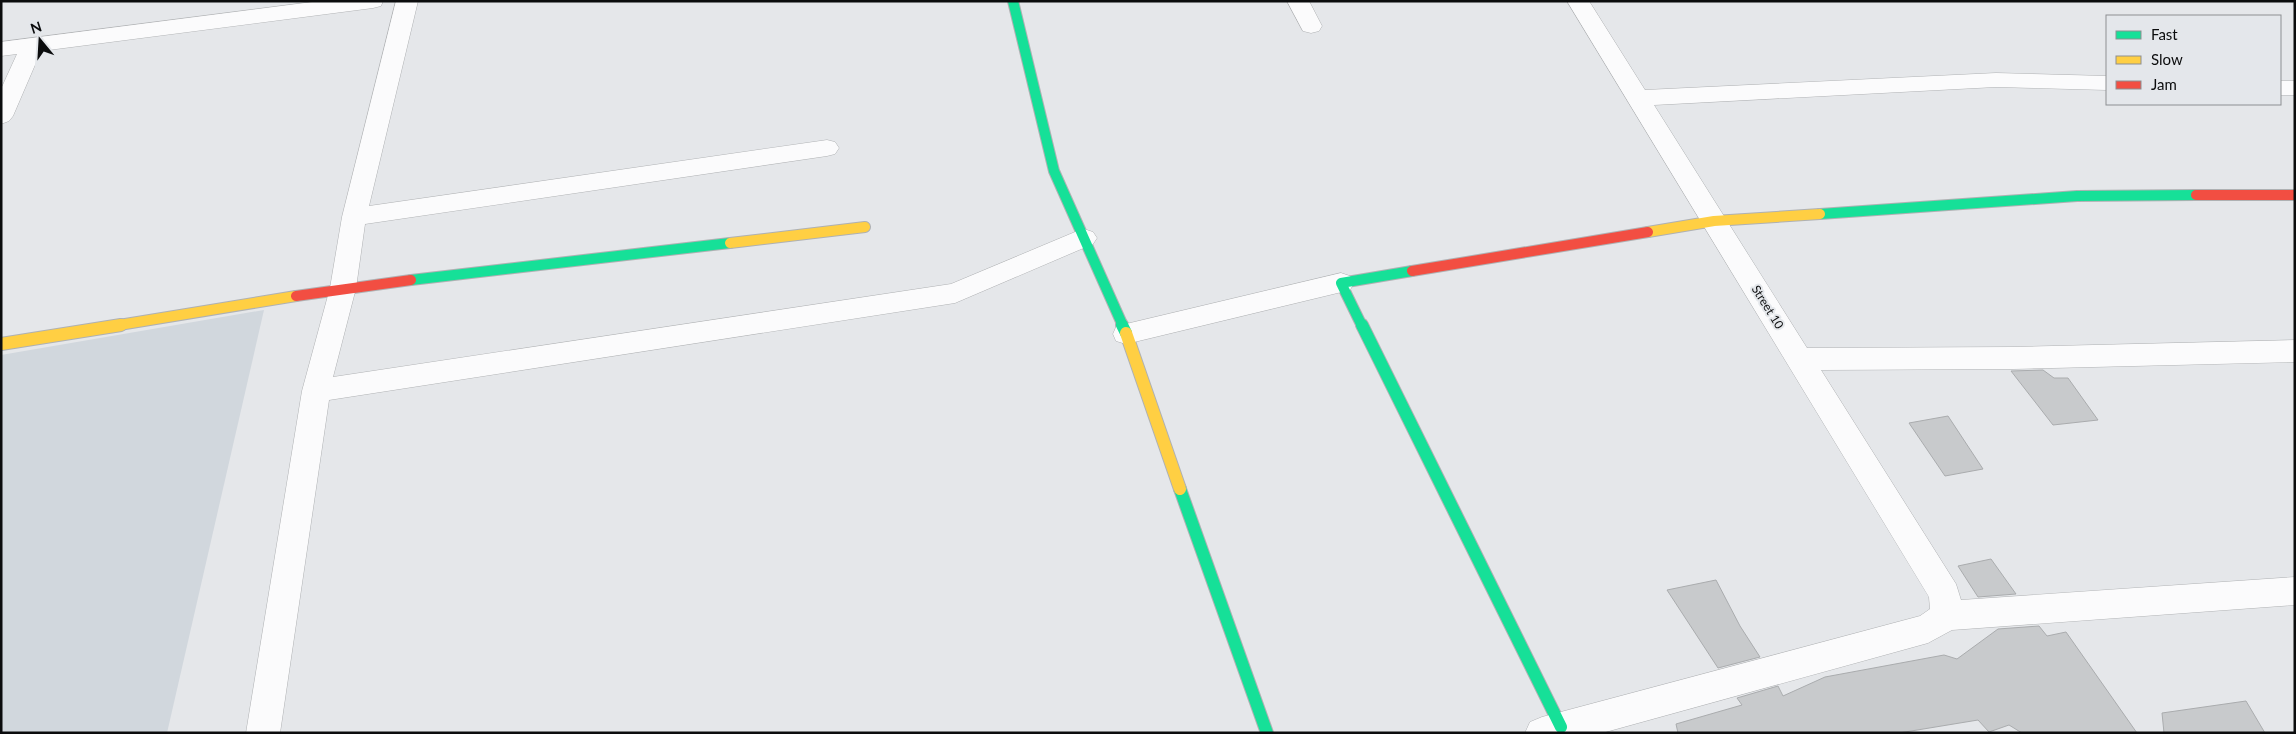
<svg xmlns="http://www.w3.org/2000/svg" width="2296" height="734" font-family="Lato,sans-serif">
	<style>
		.built { fill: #d1d7dd }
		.building { fill: #c8cacc; stroke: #aaacae }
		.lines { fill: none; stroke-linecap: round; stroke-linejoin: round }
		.street-casing { stroke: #afb1b3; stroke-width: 1 }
		.fast-far1-casing { stroke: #afb1b3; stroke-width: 12 }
		.fast-casing { stroke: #afb1b3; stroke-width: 14 }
		.slow-far1-casing { stroke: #afb1b3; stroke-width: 12 }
		.slow-casing { stroke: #afb1b3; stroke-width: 14 }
		.jam-casing { stroke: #afb1b3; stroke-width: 12 }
		.street { fill: #fbfbfc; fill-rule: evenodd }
		.fast-far1 { stroke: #16e098; stroke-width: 10 }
		.fast { stroke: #16e098; stroke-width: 12 }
		.slow-far1 { stroke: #ffcf43; stroke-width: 10 }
		.slow { stroke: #ffcf43; stroke-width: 12 }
		.jam { stroke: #f24e42; stroke-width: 10 }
		.labels { text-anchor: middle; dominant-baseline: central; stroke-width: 4; stroke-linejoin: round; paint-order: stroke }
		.street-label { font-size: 12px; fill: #0b0c0d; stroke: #e4e7eb }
	</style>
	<rect width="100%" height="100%" fill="#e5e7ea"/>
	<!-- built -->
	<path class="built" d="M264,310L167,733H1V355Z"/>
	<!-- building -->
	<path class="building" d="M2043,370L2054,378H2068L2098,420L2053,425L2011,371Z
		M1948,416L1983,469L1945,476L1909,423Z
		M1991,559L2016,594L1978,597L1958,566Z
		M1716,580L1740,626L1760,657L1718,668L1667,590Z
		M2039,626L2047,636L2066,632L2137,733H2022L2009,725L1989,732L1978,720L1899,733H1678L1676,724L1742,705L1737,698L1778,686L1783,696L1825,677L1944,655L1957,659L1998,629Z
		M2246,701L2265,733H2164L2162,713Z"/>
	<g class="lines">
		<defs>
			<path id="street" d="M320,1H383L381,6L373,8L41,51L13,116L9,121L1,124V89L17,54L1,56V42Z
				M396,1H418L369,206L827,140L835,142L839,148L835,154L827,156L365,224L356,288L333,377L951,284L1075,232L1084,229L1093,232L1097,238L1093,244L955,303L329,400L280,733H246L302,391L330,288L342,217Z
				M1287,1H1309L1322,26L1319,31L1311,33L1303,31Z
				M1567,1H1589L1645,90L1996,73L2107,76V90L1996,87L1654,105L1807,348L2013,347L2295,340V362L2013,369L1821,370L1956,584L1961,600L2295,577V605L1952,630L1928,643L1602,733H1525L1530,722L1542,717L1920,616L1930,609L1929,597Z
				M2280,81H2295V95H2280Z
				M1341,273L1350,276L1354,283L1350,290L1126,344L1116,341L1113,334L1116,327L1126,324Z"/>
			<path id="fast-far1" d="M1013,1L1054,171L1123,326
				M1820,214L2077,196L2196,195
				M411,280L730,243
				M1362,326L1341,283L1412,271"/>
			<path id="fast" d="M1122,325L1126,333
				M1362,325L1561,727
				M1180,489L1267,733"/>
			<path id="slow-far1" d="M1648,232L1714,221L1820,214
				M730,243L865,227
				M113,326L296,296"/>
			<path id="slow" d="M1126,333L1180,489
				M1,344L121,325"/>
			<path id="jam" d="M2196,195H2295
				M1412,271L1648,232
				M296,296L411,280"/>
		</defs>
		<!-- street casing -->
		<use href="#street" class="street-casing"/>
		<!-- fast-far1 casing -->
		<use href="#fast-far1" class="fast-far1-casing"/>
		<!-- fast casing -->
		<use href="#fast" class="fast-casing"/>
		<!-- slow-far1 casing -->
		<use href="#slow-far1" class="slow-far1-casing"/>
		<!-- slow casing -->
		<use href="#slow" class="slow-casing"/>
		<!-- jam casing -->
		<use href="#jam" class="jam-casing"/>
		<!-- street -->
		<use href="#street" class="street"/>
		<!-- fast-far1 -->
		<use href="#fast-far1" class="fast-far1"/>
		<!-- fast -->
		<use href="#fast" class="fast"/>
		<!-- slow-far1 -->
		<use href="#slow-far1" class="slow-far1"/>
		<!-- slow -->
		<use href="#slow" class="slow"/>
		<!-- jam -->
		<use href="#jam" class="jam"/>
	</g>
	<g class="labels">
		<!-- street labels -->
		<g class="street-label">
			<text transform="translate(1768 307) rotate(58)">Street 10</text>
		</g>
	</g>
	<!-- border -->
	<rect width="2296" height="734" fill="none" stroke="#0b0c0d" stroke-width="5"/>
	<!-- legend -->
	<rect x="2106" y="15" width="175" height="90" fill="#e4e7eb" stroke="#8d8f92"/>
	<rect x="2116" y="31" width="25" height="8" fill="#16e098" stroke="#8d8f92"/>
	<text x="2151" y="40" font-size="15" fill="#0b0c0d">Fast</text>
	<rect x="2116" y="56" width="25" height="8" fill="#ffcf43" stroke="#8d8f92"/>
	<text x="2151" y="65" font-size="15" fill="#0b0c0d">Slow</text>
	<rect x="2116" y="81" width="25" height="8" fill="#f24e42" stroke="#8d8f92"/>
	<text x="2151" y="90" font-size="15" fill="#0b0c0d">Jam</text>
	<!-- north arrow -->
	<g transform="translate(40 40) rotate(342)" stroke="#e4e7eb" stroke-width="4" paint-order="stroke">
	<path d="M0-4L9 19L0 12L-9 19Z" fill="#0b0c0d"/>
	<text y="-8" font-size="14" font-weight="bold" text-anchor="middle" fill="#0b0c0d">N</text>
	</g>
</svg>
